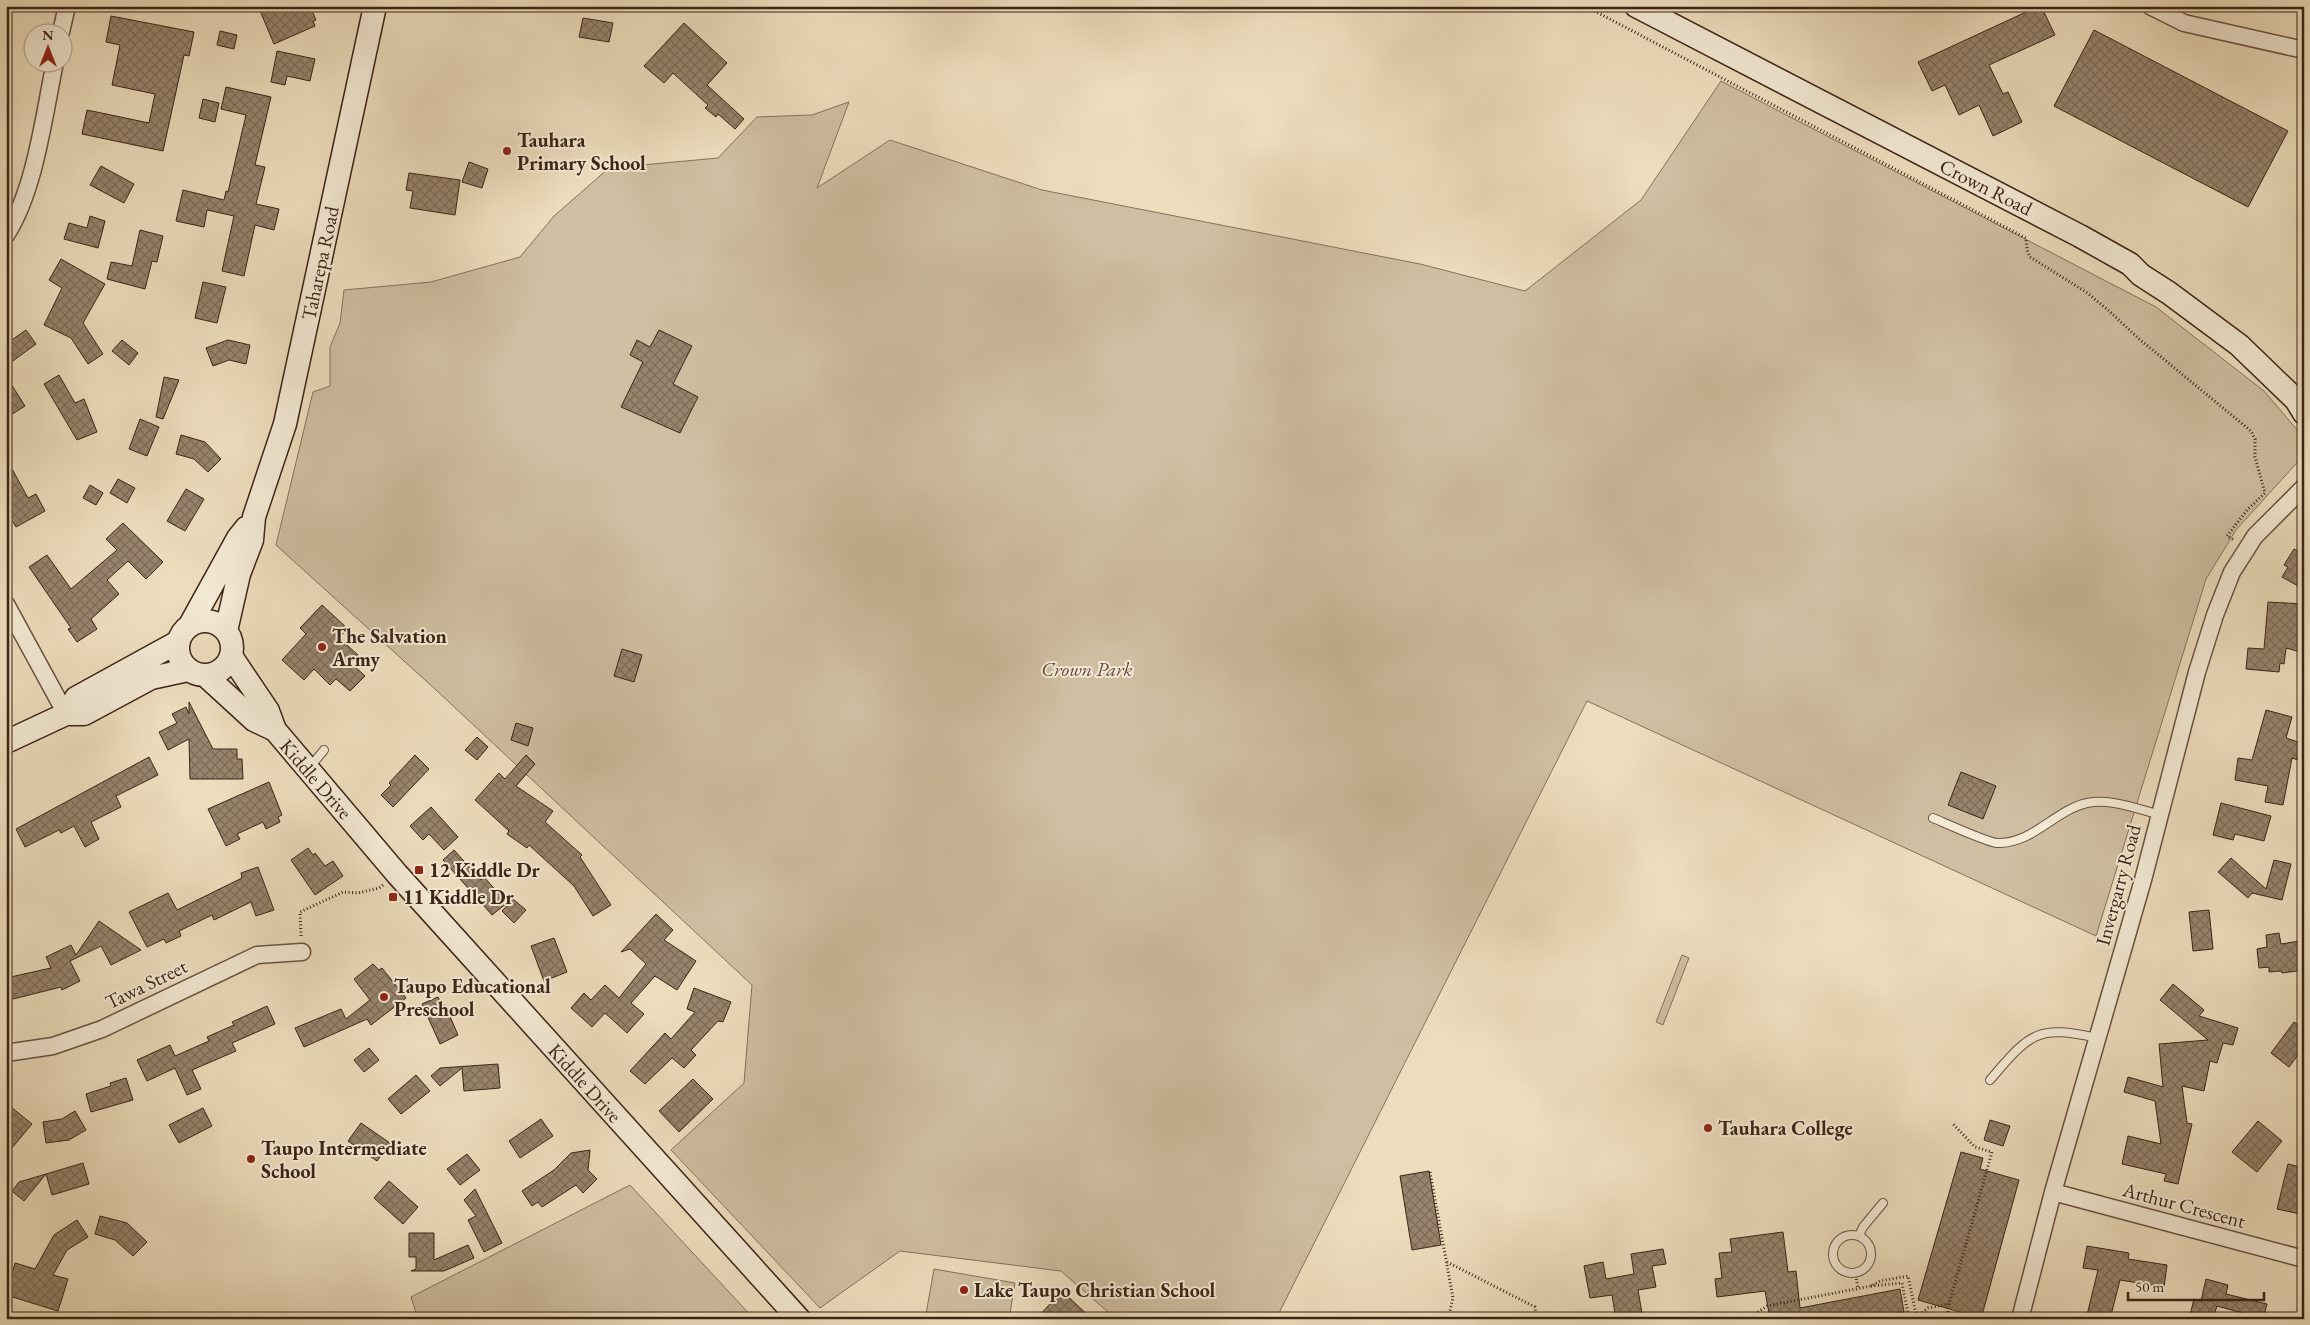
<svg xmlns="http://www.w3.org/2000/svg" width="2310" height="1325" font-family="'EB Garamond',serif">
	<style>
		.green { fill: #cfbea1; stroke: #86715c }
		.building { fill: url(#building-cross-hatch); stroke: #3c2417 }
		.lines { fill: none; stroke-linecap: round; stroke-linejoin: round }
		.lane-casing { stroke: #685240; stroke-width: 10 }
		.street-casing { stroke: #685240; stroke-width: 19 }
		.secondary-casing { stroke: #3c2417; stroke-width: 25 }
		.path { stroke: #3c2417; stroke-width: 3; stroke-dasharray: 1 2.5; stroke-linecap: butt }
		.lane { stroke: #f3e9d4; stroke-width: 8 }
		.street { stroke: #f3e9d4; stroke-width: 16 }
		.secondary { stroke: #f3e9d4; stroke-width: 22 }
		.poi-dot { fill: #8f2418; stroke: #f3e9d4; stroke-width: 2 }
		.labels { text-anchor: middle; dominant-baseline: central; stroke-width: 4; stroke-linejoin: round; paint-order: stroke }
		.poi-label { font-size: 20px; font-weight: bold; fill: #3c2417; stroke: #f3e9d4; text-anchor: start }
		.street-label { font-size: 20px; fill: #3c2417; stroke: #f3e9d4 }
		.park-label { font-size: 20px; font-style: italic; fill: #614a3a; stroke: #f3e9d4 }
	</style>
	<defs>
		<pattern id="building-cross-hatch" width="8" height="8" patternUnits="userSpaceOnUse" patternTransform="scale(1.25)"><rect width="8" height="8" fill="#98846d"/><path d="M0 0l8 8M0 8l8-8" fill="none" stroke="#7d6c59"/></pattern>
	</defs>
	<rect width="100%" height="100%" fill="#edddbd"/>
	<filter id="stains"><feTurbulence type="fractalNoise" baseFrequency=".004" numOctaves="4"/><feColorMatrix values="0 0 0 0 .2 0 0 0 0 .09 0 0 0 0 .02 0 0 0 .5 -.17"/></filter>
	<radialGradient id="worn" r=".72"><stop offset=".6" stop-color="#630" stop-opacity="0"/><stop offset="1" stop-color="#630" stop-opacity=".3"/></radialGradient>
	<!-- green -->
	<path class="green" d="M1721,81L2156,307L2264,391L2304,438V455L2236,530L2206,579L2096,936L1587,701L1276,1319H1116L1061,1271L900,1251L820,1308L671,1150L744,1083L752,985L436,690L276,545L313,392L330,386V347L340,323L344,290L431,282L520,257L554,216L609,168L718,158L757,117L812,115L849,102L817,188L890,140L1042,190L1420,264L1525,291L1641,200Z
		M1682,955L1689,958L1663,1025L1656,1022Z
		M630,1185L754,1319H418L411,1297Z
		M934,1269L1015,1283L1009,1319H955L926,1314Z"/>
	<!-- building -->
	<path class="building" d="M258,6H288L292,9L299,6H310L316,20L313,21L315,26L274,44Z
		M2039,6H2041L2055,35L1989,65L2003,94L2008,92L2022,122L1993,136L1979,105L1959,115L1945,85L1932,91L1918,62Z
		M111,16L194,32L189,56L184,55L163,151L82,134L87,110L149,123L155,94L112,85L120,45L106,42Z
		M583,18L613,23L609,42L579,37Z
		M684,23L727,63L707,85L744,119L735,129L718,114L716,117L705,108L708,105L673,73L664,83L644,66Z
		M2094,30L2288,131L2248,207L2054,106Z
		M220,31L237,35L234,49L217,45Z
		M277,51L315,59L310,81L287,76L285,85L271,82Z
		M226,87L271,97L255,165L265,167L256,204L279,209L274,230L255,225L244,276L222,271L234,216L207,210L204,227L176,221L183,190L224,200L226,191L228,192L246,115L221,109Z
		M203,99L219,103L215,122L199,118Z
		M469,162L488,169L482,188L462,182Z
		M101,166L134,184L124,203L90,185Z
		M409,173L460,180L455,215L410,208L413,191L406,190Z
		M90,216L105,221L98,248L64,239L69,223L87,228Z
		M140,230L163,236L157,262L152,261L145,289L107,279L111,262L132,266Z
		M61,259L105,284L83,323L103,354L88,364L71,338L44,325L62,288L49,280Z
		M203,282L226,287L217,323L195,318Z
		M26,330L36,344L6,366V344Z
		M659,330L692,346L673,384L698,397L680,433L621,407L643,362L630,355L637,340L650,347Z
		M122,340L138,353L129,365L112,351Z
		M228,340L250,345L246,364L229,360L213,366L206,348Z
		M59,375L75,403L84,399L97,432L77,440L44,384Z
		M6,376L25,406L6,418Z
		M164,377L179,380L163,419L156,417Z
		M140,419L159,427L147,456L129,449Z
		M181,435L205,442L221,459L208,472L194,459L176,454Z
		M6,458L28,498L36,494L45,511L16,527L6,510Z
		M118,479L135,488L127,503L110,493Z
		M90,485L103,493L96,505L83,498Z
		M186,489L204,499L185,531L167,521Z
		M123,523L163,562L146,579L128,561L107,580L119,594L91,619L97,629L77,642L68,629L71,628L29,567L47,555L71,589L117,550L106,539Z
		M2304,541V576L2298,586L2282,577L2288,567L2284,565L2294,549L2298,551Z
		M2268,602L2304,604V653L2286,648L2284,664L2280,663L2279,672L2246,669L2248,648L2264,649Z
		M322,605L348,629L339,638L358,655L351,663L365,676L350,691L336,679L330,685L314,669L304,680L282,660L306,634L300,628Z
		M622,649L642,655L634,682L614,676Z
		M189,702L213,749H237V759H242L243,779H190L189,739L168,750L159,732L177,723L172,714L186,707L189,714Z
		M2266,710L2292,717L2286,738L2304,744V762L2292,758L2283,805L2265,802L2268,786L2235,780L2238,758L2252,760Z
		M516,723L533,728L528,746L511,740Z
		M477,737L488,747L477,760L465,750Z
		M415,755L429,769L393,807L381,795L391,785L389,783Z
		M526,755L535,764L516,786L553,811L545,822L582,855L580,857L611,905L593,916L574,886L529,845L527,848L507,834L509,831L475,800L499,773L505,779Z
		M149,757L158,775L116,796L121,807L91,822L99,839L85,847L74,826L61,833L59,830L25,847L16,829Z
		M1961,772L1996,786L1983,819L1948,805Z
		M269,782L282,815L278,817L280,822L266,829L263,822L237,834L240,839L226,846L208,809Z
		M2221,803L2271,816L2264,841L2235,834L2233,840L2213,835Z
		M431,807L458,837L444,850L429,834L423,840L410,826Z
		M308,848L313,855L315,853L325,866L333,861L343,876L315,895L291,860Z
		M454,850L481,880L484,877L507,903L492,915L443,860Z
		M2231,858L2266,889L2274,860L2291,864L2282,900L2252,893L2248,898L2218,872Z
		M258,867L274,910L256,916L251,902L214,920L212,915L179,931L181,936L166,943L164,939L147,947L129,912L168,893L177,910L242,878L241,873Z
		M513,899L526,910L514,923L502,911Z
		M2209,910L2213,949L2193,951L2189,912Z
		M656,914L673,930L664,940L696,961L677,990L655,976L631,1003L644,1014L627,1033L605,1013L592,1027L571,1008L584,993L591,1000L605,985L619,998L646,964L630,949L621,952Z
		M99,921L141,950L111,965L101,946L70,961L80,981L62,990L61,987L9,1000L6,978L51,968L46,957L71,945L76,955Z
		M2279,933L2281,944L2300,941L2304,970L2282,973L2281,971L2269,972V967L2259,968L2257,949L2267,947L2266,935Z
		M554,938L567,972L544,981L531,946Z
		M373,964L379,970L382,968L406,998L371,1025L367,1019L304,1047L295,1028L341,1009L346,1019L370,1000L354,979Z
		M2173,984L2204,1010L2199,1016L2238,1028L2233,1045L2223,1043L2217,1063L2210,1061L2204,1091L2182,1086L2187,1123L2192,1124L2178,1184L2164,1181L2166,1174L2122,1164L2128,1136L2161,1144L2155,1101L2124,1092L2128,1077L2163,1087L2159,1044L2208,1040L2160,1000Z
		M694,988L731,1002L723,1022L718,1021L691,1050L696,1055L684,1068L672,1058L645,1084L630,1071L665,1033L671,1039L695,1012L687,1009Z
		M438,997L442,1006L445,1005L458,1035L440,1044L422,1004Z
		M267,1006L275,1024L232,1043L236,1051L192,1070L201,1089L187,1095L175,1068L147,1081L137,1060L170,1045L175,1056L209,1041L207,1037L234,1025L232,1022Z
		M2294,1022L2304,1029V1047L2289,1067L2271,1053Z
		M369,1048L379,1060L364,1072L354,1060Z
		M498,1064L500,1088L464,1091L462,1068L440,1086L431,1076L440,1068Z
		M416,1075L430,1091L401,1114L388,1099Z
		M126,1078L133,1100L91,1112L86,1094L111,1086L110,1083Z
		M693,1079L713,1099L679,1132L659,1111Z
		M6,1103L32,1124L6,1155Z
		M203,1108L212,1126L179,1143L169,1125Z
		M75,1111L86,1130L69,1140L46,1143L43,1122L62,1119Z
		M541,1119L553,1136L520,1158L509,1141Z
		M1990,1120L2010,1126L2003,1146L1984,1140Z
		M2258,1121L2282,1141L2257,1172L2232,1152Z
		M361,1123L390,1143L377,1161L348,1141Z
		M590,1150L588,1170L597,1179L583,1193L576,1185L542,1207L538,1202L532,1206L522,1191L554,1170L571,1153Z
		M1961,1152L1983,1158L1980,1169L2019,1180L1981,1319H1958L1960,1312L1918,1300Z
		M467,1154L480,1170L460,1185L447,1169Z
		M83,1163L89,1184L52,1195L46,1174Z
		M2288,1164L2304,1168V1198L2300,1214L2277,1209Z
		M1429,1171L1441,1245L1412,1250L1400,1176Z
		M46,1174L24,1201L12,1191L19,1182Z
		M389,1181L418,1207L403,1224L374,1198Z
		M475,1189L502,1243L484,1252L468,1220L476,1216L464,1200Z
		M100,1216L127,1223L147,1242L133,1256L115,1240L95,1234Z
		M77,1220L88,1237L67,1250L53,1275L68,1279L58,1311L6,1295L15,1263L35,1269L54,1235Z
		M1783,1232L1788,1272L1796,1271L1800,1308L1900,1289L1904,1312L1870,1319H1770L1765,1291L1717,1297L1715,1279L1722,1278L1719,1253L1732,1252L1730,1239Z
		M409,1233H434V1260L468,1245L474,1258L444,1271H411L416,1269V1257H409Z
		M2087,1246L2129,1253L2128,1259L2167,1265L2164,1287L2120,1280L2110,1319H2086L2098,1270L2083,1268Z
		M1663,1249L1666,1264L1652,1266L1656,1287L1638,1290L1643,1319H1616L1612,1295L1590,1298L1584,1266L1603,1262L1606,1279L1634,1274L1631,1254Z
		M2206,1279L2228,1285L2226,1294L2267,1304L2263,1319H2245L2246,1314L2217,1306L2214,1315L2212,1314L2210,1319H2189L2194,1299L2201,1301Z
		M1062,1291L1092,1319H1036Z"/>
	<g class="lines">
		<defs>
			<path id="lane" d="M310,767L324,750
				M1933,818C1945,823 1987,842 1997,843C2033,844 2055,810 2087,803C2109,798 2137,809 2158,814
				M1990,1080C2029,1035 2035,1024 2097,1038
				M1833 1254a19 19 0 1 1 38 0a19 19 0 1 1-38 0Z
				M1859,1236L1863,1227L1883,1203"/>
			<path id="street" d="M2150,6L2184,23L2304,50
				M61,32L67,6
				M6,235C35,191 44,115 55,62
				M6,604L66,714
				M6,1053L53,1046L102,1029L257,955L302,952
				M2053,1192L2304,1259
				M2020,1319L2053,1192L2143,880L2197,672L2215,615L2232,572L2255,536L2304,487"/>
			<path id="secondary" d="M1636,6L2080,236L2130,264L2141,275L2169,293L2239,345L2296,400L2304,413
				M178 648a27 27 0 1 1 54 0a27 27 0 1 1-54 0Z
				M190,625L238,538L246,528
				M226,631L239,574L252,540L254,517L285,424L375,6
				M231,656L268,711L275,730L397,874L799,1319
				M206,676L254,720L275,730
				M66,714L76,698L178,642
				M6,742L66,714H84L151,678L188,670"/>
		</defs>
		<!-- lane casing -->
		<use href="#lane" class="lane-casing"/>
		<!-- street casing -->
		<use href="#street" class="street-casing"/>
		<!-- secondary casing -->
		<use href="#secondary" class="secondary-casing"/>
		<!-- path -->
		<path class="path" d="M1585,6L2026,238L2027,250L2030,257L2086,292L2108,310L2138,338L2251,431L2255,439V457L2265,493L2248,509L2227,536L2234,540
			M301,936L300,912L343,892L358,893L379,888L383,885
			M1430,1172L1453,1298L1448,1319
			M1447,1262L1535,1307L1537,1319
			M1855,1272L1858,1288
			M1871,1286L1902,1283L1909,1319
			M1752,1316L1767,1306L1871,1286L1880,1281L1908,1276L1917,1319
			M1585,1319L1594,1317L1597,1319
			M1735,1319L1752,1316V1319
			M1914,1319L1928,1308L1949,1304L1992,1152L1975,1147L1952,1123
			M1947,1319L1949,1304"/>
		<!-- lane -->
		<use href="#lane" class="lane"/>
		<!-- street -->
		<use href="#street" class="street"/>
		<!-- secondary -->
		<use href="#secondary" class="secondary"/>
	</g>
	<!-- markers -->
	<g class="poi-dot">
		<circle cx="507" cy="151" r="5"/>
		<circle cx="322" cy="647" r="5"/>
		<rect x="414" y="865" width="10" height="10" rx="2.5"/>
		<rect x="388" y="892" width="10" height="10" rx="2.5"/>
		<circle cx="384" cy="997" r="5"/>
		<circle cx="1708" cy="1128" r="5"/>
		<circle cx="251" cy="1159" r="5"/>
		<circle cx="964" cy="1290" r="5"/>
	</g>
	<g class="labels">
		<!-- poi labels -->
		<g class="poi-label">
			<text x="517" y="140">Tauhara<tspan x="517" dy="23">Primary School</tspan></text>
			<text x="332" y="636">The Salvation<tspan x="332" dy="23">Army</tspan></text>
			<text x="429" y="870">12 Kiddle Dr</text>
			<text x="403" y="897">11 Kiddle Dr</text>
			<text x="394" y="986">Taupo Educational<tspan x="394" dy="23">Preschool</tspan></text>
			<text x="1718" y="1128">Tauhara College</text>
			<text x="261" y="1148">Taupo Intermediate<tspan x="261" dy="23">School</tspan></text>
			<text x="974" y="1290">Lake Taupo Christian School</text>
		</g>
		<!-- street labels -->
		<g class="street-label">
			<text transform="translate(1986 187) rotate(27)">Crown Road</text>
			<text transform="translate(320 263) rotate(-78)">Taharepa Road</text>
			<text transform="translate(316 779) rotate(49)">Kiddle Drive</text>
			<text transform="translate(2118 885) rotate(-75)">Invergarry Road</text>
			<text transform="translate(146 984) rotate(-26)">Tawa Street</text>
			<text transform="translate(585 1083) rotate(48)">Kiddle Drive</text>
			<text transform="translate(2184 1205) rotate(15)">Arthur Crescent</text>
		</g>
		<!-- park labels -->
		<g class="park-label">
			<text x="1087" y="669">Crown Park</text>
		</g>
	</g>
	<!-- margin -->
	<rect width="2310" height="1325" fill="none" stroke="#edddbd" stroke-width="25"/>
	<rect x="8" y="8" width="2295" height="1310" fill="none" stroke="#3c2417" stroke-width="2.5"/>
	<rect x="12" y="12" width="2285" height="1300" fill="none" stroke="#3c2417"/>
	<!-- north arrow -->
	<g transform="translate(48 48)"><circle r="24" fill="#f3e9d4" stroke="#aa9a88"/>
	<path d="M0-4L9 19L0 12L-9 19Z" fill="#8f2418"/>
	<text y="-8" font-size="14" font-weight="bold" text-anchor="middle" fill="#3c2417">N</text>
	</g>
	<!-- scale -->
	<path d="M2128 1292v8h136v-8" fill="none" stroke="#3c2417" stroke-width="2.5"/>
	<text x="2135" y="1292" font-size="15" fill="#3c2417" stroke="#f3e9d4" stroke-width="4" paint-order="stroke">50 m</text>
	<rect width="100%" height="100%" filter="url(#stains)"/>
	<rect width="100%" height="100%" fill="url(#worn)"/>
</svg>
